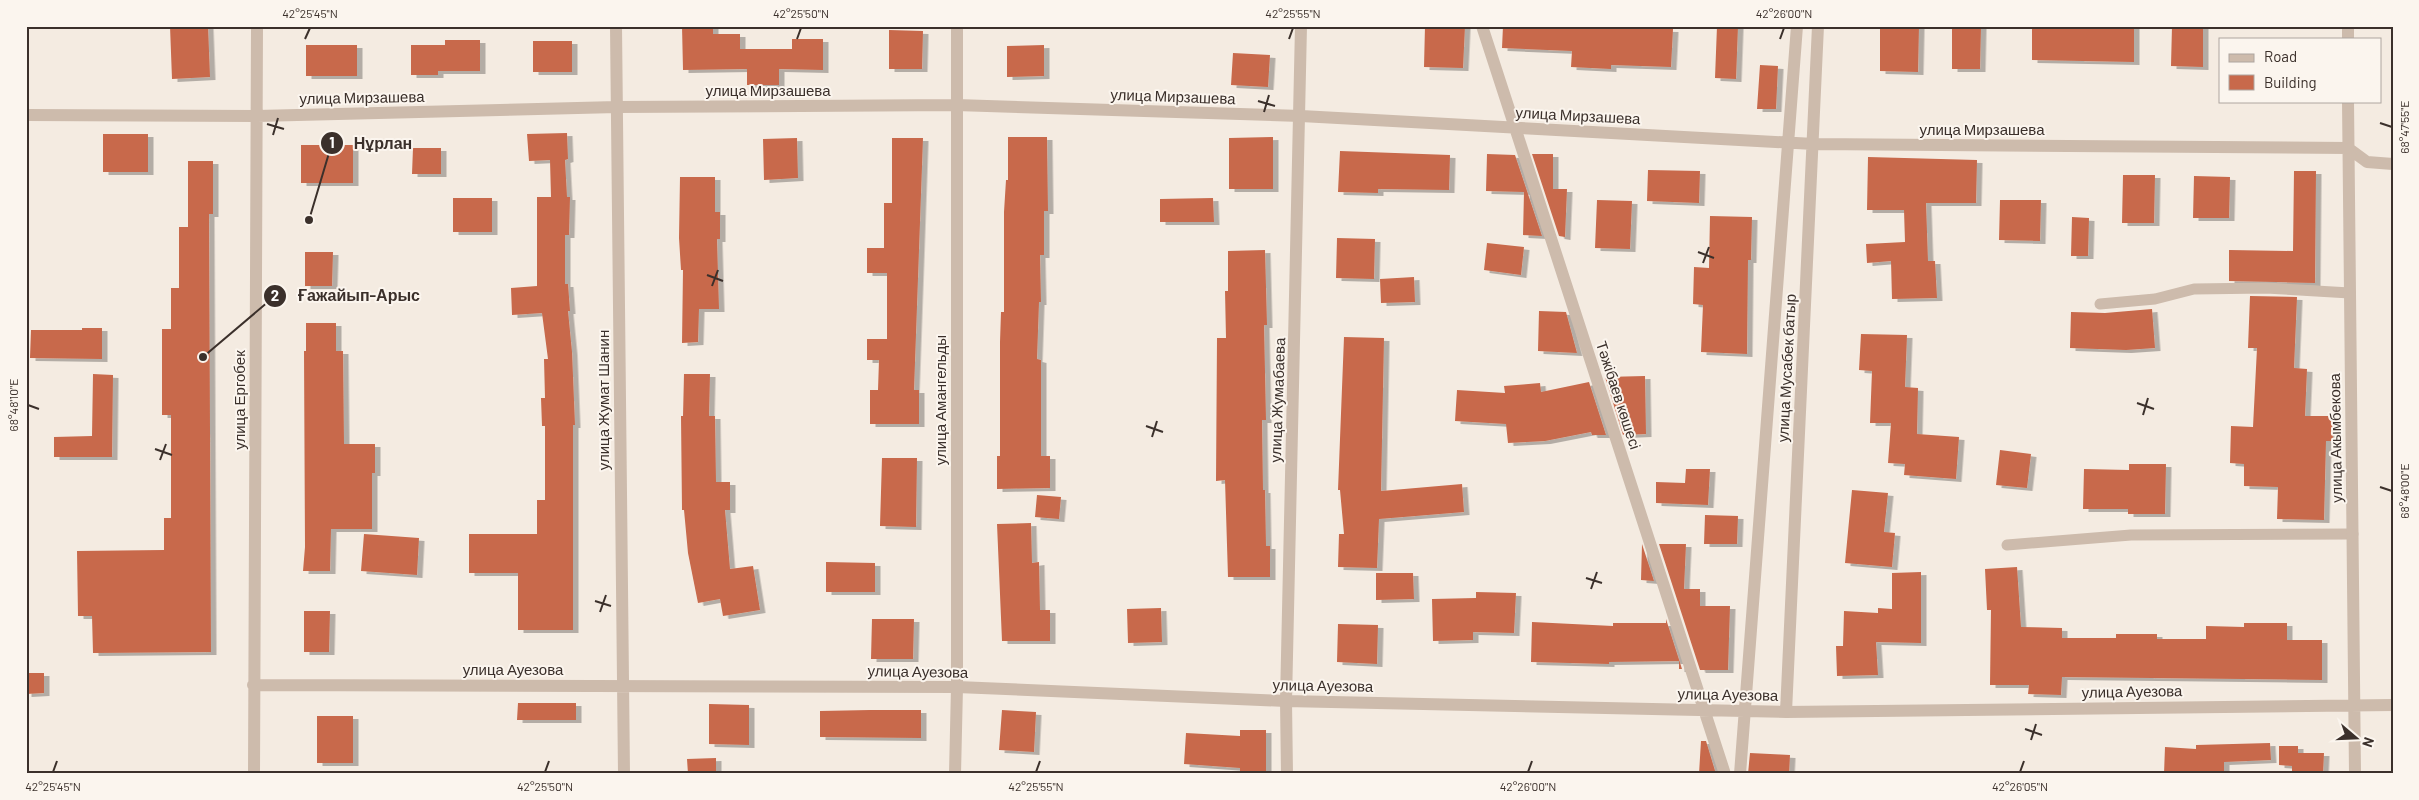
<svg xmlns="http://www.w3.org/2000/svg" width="2419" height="800" font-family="Barlow,sans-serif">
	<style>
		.building { fill: #c8694b; filter: url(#shadow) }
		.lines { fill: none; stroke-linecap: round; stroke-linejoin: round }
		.lane { stroke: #cdbbac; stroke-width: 11 }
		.street { stroke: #cdbbac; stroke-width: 12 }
		.ticks { fill: none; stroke: #3b302b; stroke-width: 2 }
		.labels { text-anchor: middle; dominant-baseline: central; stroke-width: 4; stroke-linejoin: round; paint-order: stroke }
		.street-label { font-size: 15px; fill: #3b302b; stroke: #fbf5ee }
		.leader { fill: none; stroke: #3b302b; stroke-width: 2 }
		.callout-dot { fill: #3b302b; stroke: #fbf5ee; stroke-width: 2 }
		.mark-label { font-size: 15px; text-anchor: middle; font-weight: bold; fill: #fff }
		.callout-label { font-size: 16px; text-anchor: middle; font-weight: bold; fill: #3b302b; stroke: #fbf5ee; stroke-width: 4; stroke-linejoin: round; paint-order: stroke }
		.neatline { fill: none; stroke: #3b302b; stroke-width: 2 }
		.ticks-label { font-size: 12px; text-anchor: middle; fill: #3b302b }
	</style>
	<defs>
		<filter id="shadow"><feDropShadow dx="5.5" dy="3" stdDeviation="0" flood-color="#0004"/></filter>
	</defs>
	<rect width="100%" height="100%" fill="#f4ebe1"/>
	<!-- building -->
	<path class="building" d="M170,26H208L210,77L172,79Z
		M682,26H713V34H740V49H792V39H823V70L779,69V85H747V69L683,70Z
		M1425,26H1465L1463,68L1424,67Z
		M1503,26L1673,29L1671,67L1611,65V69L1571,67L1572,51L1502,48Z
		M1717,26H1738L1736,79L1715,78Z
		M1880,26H1919L1918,72L1880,71Z
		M1952,26H1981L1980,69H1952Z
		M2032,26H2134V62L2032,60Z
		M2172,26H2203V67L2171,66Z
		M889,30L923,31L922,69H889Z
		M445,40H480V71H438V75H411V45H445Z
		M533,41H572V72H533Z
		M306,45H357V76H306Z
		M1044,45V76L1007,77V46Z
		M1233,53L1270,55L1268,87L1231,85Z
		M1760,65L1778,66L1776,109H1757Z
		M567,133L568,159L565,160L567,197H570L569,235H565V284H568L570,311H568L572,352L575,425H573V630H518V573H469V534H537V500H545V426H542L541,398H545L544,359H548L542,313L512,315L511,288L537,286V197H551L550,160L529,161L527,134Z
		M103,134H148V172H103Z
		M1008,137H1047L1048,211H1044V255H1040L1041,302H1039L1037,359L1041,360V456H1050V488L997,489V456H1000V342L1001,312H1004V212L1006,180H1008Z
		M1273,137V189H1229V138Z
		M797,138L798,178L764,180L763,139Z
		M892,138H923L914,390H919V424H870V390H878L879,360H867V339H887V273H867V248H884V203H892Z
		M301,145H353V183H301Z
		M413,148H441V174H412Z
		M1340,151L1450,155L1449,190L1378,189V193L1338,192Z
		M1487,154L1515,155L1542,236L1523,235L1524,192L1486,191Z
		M1532,154H1553V189H1567L1565,237L1559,236Z
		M1868,157L1977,160L1976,203H1926L1928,261H1935L1937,298L1892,299L1891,261L1867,263L1866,244L1905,242L1904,210H1867Z
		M188,161H213V214H209L211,652L93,653L92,616H78L77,551L164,550V518H171V415H162V329H171V288H179V227H188Z
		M1648,170L1700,171L1699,203L1647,201Z
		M2294,171H2316L2315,283L2229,281V250L2293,251Z
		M2123,175H2155L2154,223H2122Z
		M2194,176L2230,177L2229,218H2193Z
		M680,177H715V212H720V239H717L719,309H699L698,342L682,343L683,270H681L679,238Z
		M453,198H492V232H453Z
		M1213,198L1214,222H1160V199Z
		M1597,200L1632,201L1630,249L1595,248Z
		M2000,200H2041L2040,241L1999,240Z
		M1710,216L1752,217L1751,260H1748L1747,354L1701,352L1703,305L1693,304L1694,267L1709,268Z
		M2072,217L2089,218L2088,256H2071Z
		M1337,238L1375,239L1374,279L1336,278Z
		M1487,243L1524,247L1521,275L1484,270Z
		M1265,250L1267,325H1264L1266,420H1262L1263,490H1265L1266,546H1270V577H1228L1225,480L1216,481L1217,338H1226L1225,291H1228V251Z
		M305,252H333L332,286H305Z
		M1414,277L1415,302L1381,303L1380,279Z
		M2250,296L2297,297L2294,368L2307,369L2305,416H2332L2333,441H2326L2324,520L2277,519L2278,487L2244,486V464L2230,463L2231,426L2253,427L2257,348H2248Z
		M2152,309L2155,348L2126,350L2070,348L2071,312L2105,313Z
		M1539,311L1566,312L1577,353L1538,351Z
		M306,323H336V351H343L344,444H375V473H372V529H331L330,571H303L305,547L304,351H306Z
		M82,328H102V359L30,358L31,330H82Z
		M1861,334L1907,335L1905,387L1918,388L1917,434L1959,437L1956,479L1904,475L1905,464L1888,463L1891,423H1870L1872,371L1859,370Z
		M1344,337L1384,338L1381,491L1462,484L1464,512L1379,519L1377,568L1338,567L1339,534H1344L1340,490H1338Z
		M93,374L113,375L112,457H54V437L92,436Z
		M684,374H710L709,416H715L716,482H730V510H725L730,569L753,566L760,610L723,616L720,599L698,603L688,553L684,510H682L681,416H683Z
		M1645,376L1646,434L1623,435L1605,377Z
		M1589,382L1606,435H1592L1591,432L1545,441L1508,443L1506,424L1455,421L1457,390L1505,393L1504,386L1540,383L1541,392Z
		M2000,450L2031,454L2027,488L1996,485Z
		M882,458H917L916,527L880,526Z
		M2129,464H2166L2165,514H2128V509H2083L2084,469L2129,470Z
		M1686,469H1710L1708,505L1656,503V482L1685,483Z
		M1852,490L1888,493L1884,532L1895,533L1892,567L1845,563Z
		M1037,495L1061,497L1059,519L1035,517Z
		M1705,515L1738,516L1737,544H1704Z
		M1031,523L1032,563L1039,562L1040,610H1050V641H1002L997,524Z
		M364,534L419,538L417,575L361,571Z
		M1642,544L1654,581L1641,580Z
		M1659,544H1686L1684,589H1700V606H1730L1728,670H1700Z
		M826,562L875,563V592H826Z
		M2017,567L2021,627L2062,628V638H2116V634H2157V639H2206V626L2244,627V623H2287V640H2322V680L2062,677L2061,695L2028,694L2029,685H1990L1991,610H1987L1985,569Z
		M1921,572V643L1876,642L1878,675L1837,676L1836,646H1843L1844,611L1878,613V608L1892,609V573Z
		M1376,573H1413L1414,599L1376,600Z
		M1476,592L1516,593L1514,633L1473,632V640L1433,641L1432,599L1476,598Z
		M1161,608L1162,642L1128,643L1127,609Z
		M304,611H330L329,652H304Z
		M872,619H914L913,659H871Z
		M1666,619L1682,669H1679V661L1609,662V664L1531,662L1532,622L1613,626V623H1666Z
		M1338,624L1378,625L1377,664L1337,662Z
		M26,673H44V693L26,694Z
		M518,703H576V720H517Z
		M709,704L749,705V745L709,744Z
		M870,710H921V738L820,737V711Z
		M1002,710L1036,712L1034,752L999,750Z
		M317,716H353V763H317Z
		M1240,730H1266V774H1240V768L1184,764L1186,733L1240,736Z
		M1701,741H1706L1716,774H1699Z
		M2270,743L2271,760L2224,762V774H2164L2165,747L2196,749V745Z
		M2279,746H2298V753H2324L2323,774H2292V766L2279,765Z
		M1750,753L1790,755L1789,774H1748Z
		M716,758V774H688L687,759Z"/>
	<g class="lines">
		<!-- lane -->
		<path class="lane" d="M2100,304L2155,299L2194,289L2266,288L2350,293
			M2007,545L2131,535L2353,534"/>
		<!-- street -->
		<path class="street" d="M616,26L624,774
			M1482,26L1725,774
			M2348,26V39
			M2348,101L2355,774
			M26,115L257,116L617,107L956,105L1301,116L1814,144L2348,148L2367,162L2393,164
			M253,685L957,687L1286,701L1786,712L2393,705
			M1786,712L1818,26
			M254,774L257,26
			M955,774L957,687V26
			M1287,774L1286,701L1301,26
			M1740,774L1797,26"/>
	</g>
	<!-- ticks -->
	<path class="ticks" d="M305,39L310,28M797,39L801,28M1289,39L1293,28M1780,39L1784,28M1258,101L1275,106M1264,112L1269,95M2380,123L2392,127M267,124L284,129M273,135L278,118M1698,252L1714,258M1703,263L1709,247M707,275L723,281M712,286L718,270M2137,403L2154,409M28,405L39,409M2143,415L2148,398M1146,426L1163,432M1152,437L1157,421M155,449L172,455M160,460L166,444M2380,487L2392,491M1586,578L1602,583M1591,589L1597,572M595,601L611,606M600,612L606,595M2025,729L2042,735M2031,740L2036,724M53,772L57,761M545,772L549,761M1036,772L1040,761M1528,772L1532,761M2020,772L2024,761"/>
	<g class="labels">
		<!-- street labels -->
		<g class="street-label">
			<text x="768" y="90">улица Мирзашева</text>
			<text transform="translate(1173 96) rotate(2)">улица Мирзашева</text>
			<text transform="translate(362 97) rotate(-1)">улица Мирзашева</text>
			<text transform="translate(1578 115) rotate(3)">улица Мирзашева</text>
			<text x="1982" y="129">улица Мирзашева</text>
			<text transform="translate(1786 368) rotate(-87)">улица Мусабек батыр</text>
			<text transform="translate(1619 395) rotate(72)">Тәжібаев көшесі</text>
			<text transform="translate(239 400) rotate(-90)">улица Ергобек</text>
			<text transform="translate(603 400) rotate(-90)">улица Жумат Шанин</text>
			<text transform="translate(940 400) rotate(-90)">улица Амангельды</text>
			<text transform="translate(1277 400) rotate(-88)">улица Жумабаева</text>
			<text transform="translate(2335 438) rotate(-91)">улица Акымбекова</text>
			<text x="513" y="669">улица Ауезова</text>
			<text transform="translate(918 671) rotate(1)">улица Ауезова</text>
			<text transform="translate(1323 685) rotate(1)">улица Ауезова</text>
			<text transform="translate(2132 691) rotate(-1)">улица Ауезова</text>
			<text transform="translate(1728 694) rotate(1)">улица Ауезова</text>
		</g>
	</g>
	<!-- callouts -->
	<path class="leader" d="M309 220L332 143M203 357L275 296"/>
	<g class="callout-dot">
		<circle cx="309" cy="220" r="5"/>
		<circle cx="203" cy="357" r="5"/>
		<circle cx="332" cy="143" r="12"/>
		<circle cx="275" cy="296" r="12"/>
	</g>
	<g class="mark-label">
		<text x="332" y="148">1</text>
		<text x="275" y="301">2</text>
	</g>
	<g class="callout-label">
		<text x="383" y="149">Нұрлан</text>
		<text x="359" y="301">Ғажайып-Арыс</text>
	</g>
	<!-- border -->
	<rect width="2419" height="800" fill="none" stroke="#fbf5ee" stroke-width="55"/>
	<!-- legend -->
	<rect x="2219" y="38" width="162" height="65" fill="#fbf5ee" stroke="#aea6a0"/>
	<rect x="2229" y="54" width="25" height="8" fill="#cdbbac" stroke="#aea6a0"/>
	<text x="2264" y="62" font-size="15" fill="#3b302b">Road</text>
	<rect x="2229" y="75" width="25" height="15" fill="#c8694b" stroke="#aea6a0"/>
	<text x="2264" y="88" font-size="15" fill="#3b302b">Building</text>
	<!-- north arrow -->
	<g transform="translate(2356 738) rotate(109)" stroke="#fbf5ee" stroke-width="4" paint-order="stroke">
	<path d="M0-4L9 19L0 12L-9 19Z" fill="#3b302b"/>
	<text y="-8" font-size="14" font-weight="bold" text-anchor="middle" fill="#3b302b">N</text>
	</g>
	<rect x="28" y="28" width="2364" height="744" class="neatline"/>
	<g class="ticks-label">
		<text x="310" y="18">42°25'45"N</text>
		<text x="801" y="18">42°25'50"N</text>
		<text x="1293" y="18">42°25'55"N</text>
		<text x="1784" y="18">42°26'00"N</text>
		<text transform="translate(2405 127) rotate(-90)" y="4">68°47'55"E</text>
		<text transform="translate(14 405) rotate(-90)" y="4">68°48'10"E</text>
		<text transform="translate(2405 491) rotate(-90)" y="4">68°48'00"E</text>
		<text x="53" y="791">42°25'45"N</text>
		<text x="545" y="791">42°25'50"N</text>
		<text x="1036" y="791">42°25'55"N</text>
		<text x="1528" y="791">42°26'00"N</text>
		<text x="2020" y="791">42°26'05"N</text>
	</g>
</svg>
